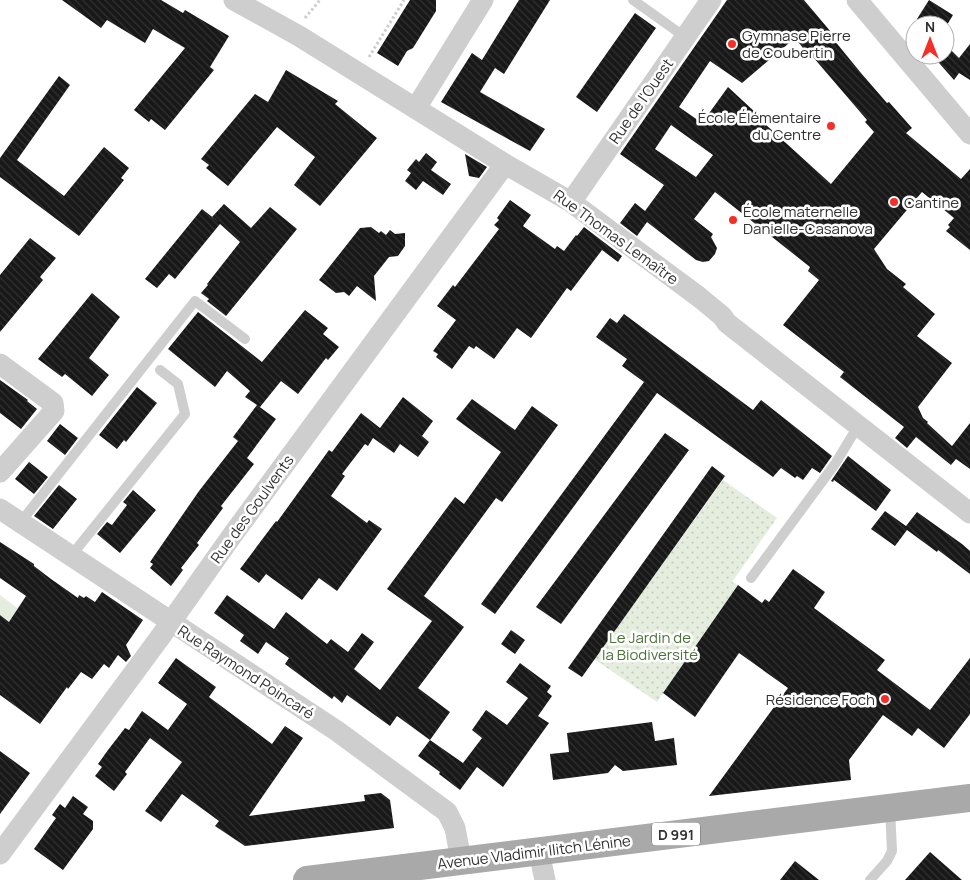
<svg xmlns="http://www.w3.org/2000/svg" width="970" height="880" font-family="Manrope,sans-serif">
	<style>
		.garden { fill: url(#garden-dots) }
		.pitch { fill: #e5eede }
		.building { fill: url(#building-back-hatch); fill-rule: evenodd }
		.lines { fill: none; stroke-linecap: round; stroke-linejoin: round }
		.path { stroke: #cecece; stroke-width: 3; stroke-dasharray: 2.5 2.5; stroke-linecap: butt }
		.service { stroke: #cecece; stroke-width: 10 }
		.minor { stroke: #cecece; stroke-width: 21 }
		.primary { stroke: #a9a9a9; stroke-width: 28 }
		.poi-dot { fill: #f32f28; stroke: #fff; stroke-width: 2 }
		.labels { text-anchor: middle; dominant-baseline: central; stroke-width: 5; stroke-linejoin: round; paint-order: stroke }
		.shield { fill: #fff; stroke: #6f6f6f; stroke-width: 1 }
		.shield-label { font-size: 14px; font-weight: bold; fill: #313131 }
		.poi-label { font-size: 15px; fill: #313131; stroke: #fff; text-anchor: start }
		.street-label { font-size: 15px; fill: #313131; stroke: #fff }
		.park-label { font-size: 15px; fill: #4d713a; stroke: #fff }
	</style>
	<defs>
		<pattern id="garden-dots" width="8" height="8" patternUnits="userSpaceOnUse" patternTransform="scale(1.25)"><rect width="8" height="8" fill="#e5eede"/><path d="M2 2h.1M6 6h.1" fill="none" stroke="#c5cdbf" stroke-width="1.8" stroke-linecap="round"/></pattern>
		<pattern id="building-back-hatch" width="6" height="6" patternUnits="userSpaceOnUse" patternTransform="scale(1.25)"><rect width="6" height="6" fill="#181818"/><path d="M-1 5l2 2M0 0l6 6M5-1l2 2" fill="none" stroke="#313131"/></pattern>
	</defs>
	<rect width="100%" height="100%" fill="#fff"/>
	<!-- garden -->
	<path class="garden" d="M723,480L777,518L732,582L738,585L657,702L594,659Z"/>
	<!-- pitch -->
	<path class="pitch" d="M0,595L52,634L43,646L0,615Z"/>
	<!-- building -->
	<path class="building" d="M62,0H161L183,13L185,10L229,36L210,67L214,70L165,130L151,119L149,122L134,110L185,48L153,29L145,43L107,20L101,28Z
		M410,0H436V11L413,48L407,51L398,66L377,53Z
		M519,0H550L504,74L495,68L480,92L545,129L530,151L441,102L472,53L482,60Z
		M727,0H804L836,38L834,40L861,73L887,103L889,102L912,128L906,133L961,179L970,169V250L946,231L950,227L948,225L954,218L922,192L874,249L887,269L906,284L903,287L935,314L917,336L952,363L918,407L923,418L928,422L927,423L952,446L970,423V469L956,459L951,465L916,437L907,448L895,438L904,427L840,377L844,372L783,325L819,280L808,271L810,267L715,192L694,219L713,234L711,237L717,248L715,254L709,261L703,262L696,260L647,222L637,236L620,223L635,203L645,211L664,185L620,154ZM795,38L811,58L813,57L867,120L865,122L874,132L831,184L755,115L756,113L728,87L702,123L679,107L710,61L742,83ZM671,125L713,155L696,177L655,149Z
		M929,0L953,15L947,25H925L917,19Z
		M635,13L656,28L597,112L576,97Z
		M945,44L959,58L970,44V80L959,73L954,80L932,55H945Z
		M286,70L338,101L335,104L377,138L320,206L294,185L315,157L277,127L228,186L206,168L209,165L201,159L255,94L268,102Z
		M59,76L70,85L17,160L64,196L104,147L129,168L121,178L124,180L79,236L0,177V158Z
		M426,153L437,162L431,170L451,184L443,195L423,181L416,190L405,181L411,173L407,170L416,159L419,162Z
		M465,154L487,167L479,178L469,176Z
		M510,200L531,215L523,226L555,249L557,246L564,251L576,235L577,236L584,227L622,256L618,262L602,250L571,291L567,288L531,338L517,328L494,359L476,346L474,349L469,346L452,369L436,357L438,354L433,351L456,320L437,306L453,285L455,287L499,229L494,225L499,220L497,218Z
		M224,204L251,228L270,207L297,229L226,316L207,301L209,299L201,293L208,285L207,284L240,242L220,224L175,279L169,274L157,288L145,279L202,209L220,223L212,217Z
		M371,227L379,233L381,231L386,235L390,230L395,234L405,233V246L398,256L389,257L374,276L376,301L357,286L349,296L344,292L336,293L319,280L360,228Z
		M30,238L56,258L40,277L43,280L0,332V275Z
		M92,293L120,317L89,358L109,375L92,396L65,374L62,377L38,359Z
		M305,310L328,328L323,334L339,347L328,360L326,358L298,394L281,381L260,407L245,397L250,391L227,371L215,387L168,349L198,312L262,362Z
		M624,314L753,410L761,400L832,456L820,473L812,468L803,480L797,476L795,478L781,468L773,477L657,393L495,614L481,604L644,382L622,366L627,359L596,337L610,318L617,323Z
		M0,380L28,400L27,401L37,409L21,429L0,413Z
		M137,387L157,403L126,442L124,440L117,449L99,435Z
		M403,397L433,421L422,436L429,442L418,457L400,444L394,453L373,438L368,446L365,444L342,474L345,476L331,496L367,523L369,520L382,529L337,591L319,578L302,600L266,574L259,583L240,569L276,521L277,522L329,450L332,452L361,413L380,428Z
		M472,399L515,430L532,406L558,425L502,502L496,498L424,596L464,627L418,688L450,712L430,740L397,716L390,726L347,695L342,703L334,696L332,699L285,664L289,658L266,642L258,654L240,641L244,635L214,613L227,595L274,629L286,612L327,644L331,639L348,652L362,633L374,642L354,669L380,690L432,621L387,589L455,497L464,504L501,452L456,419Z
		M257,405L276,419L247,458L254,464L221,506L223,508L197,543L199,545L181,568L183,570L171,586L150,568L153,564L150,562L199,491L238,441L233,437Z
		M60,424L78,438L65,455L47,441Z
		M665,433L689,450L561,624L536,607Z
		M848,456L891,490L876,511L834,480L833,482L831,481Z
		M29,462L48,477L34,494L15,479Z
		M712,466L725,476L582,677L568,668Z
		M59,485L77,499L53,529L34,516Z
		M133,490L156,510L120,553L97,534L107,522L112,525L127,505L123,502Z
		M885,511L906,526L917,512L962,544L970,551V574L938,550L937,552L907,530L895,546L871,529Z
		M0,542L34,564V566L51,579L78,598L79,595L84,598L86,596L95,602L102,592L143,620L126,645L131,656L126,662L118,655L109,668L104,664L92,679L81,672L68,689L67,687L40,724L0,695V615L9,622L26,596L0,578Z
		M793,569L825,592L814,608L885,660L877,670L930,710L970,658V714L944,748L918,728L912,736L883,715L849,760L851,780L709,796L788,688L739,653L695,717L663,693L738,585L762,603L765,599L769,602Z
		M511,630L525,640L515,654L501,644Z
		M176,658L216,687L209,697L272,744L285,726L303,738L249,816L365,801L364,795L381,793L390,800L394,828L245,846L215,826L219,821L182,794L161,822L145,811L182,762L150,738L125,772L127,774L114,791L95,776L102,767L98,764L108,750L125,728L129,730L142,711L168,730L187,704L158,683Z
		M520,663L551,686L547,692L552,696L538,716L549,723L503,787L477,767L460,790L439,774L440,772L418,756L430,740L463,763L482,738L472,730L486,710L507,725L528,698L506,682Z
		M652,722L655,741L674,738L677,765L623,771L615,765L608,773L553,780L550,754L569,752L567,733Z
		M0,751L30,773L0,814Z
		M73,796L88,807L83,814L93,821V829L63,870L34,849L56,818L52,815L60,804L65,808Z
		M930,852L962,880H905Z
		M795,861L819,880H780Z"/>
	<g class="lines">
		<!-- path -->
		<path class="path" d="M305,18L320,0
			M369,57L404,0"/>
		<!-- service -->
		<path class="service" d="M633,0L685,37
			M20,523L195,301L245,339
			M71,556L185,414L178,384L160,370
			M751,578L835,464L858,426
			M870,880L887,861L892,851L890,808"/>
		<!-- minor -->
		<path class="minor" d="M234,0L299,36L505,164L571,202L699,297L722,316L727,323L970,513
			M857,0L970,134
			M416,108L483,0
			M571,202L711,0
			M0,364L53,403L54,411L0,472
			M0,509L337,731L447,812L455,828L461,860
			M539,852L545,880
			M0,854L161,636L231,537L505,164"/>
		<!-- primary -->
		<path class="primary" d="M307,880L970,798"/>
	</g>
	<!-- markers -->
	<g class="poi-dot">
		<circle cx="732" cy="44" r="5"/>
		<circle cx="831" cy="126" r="5"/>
		<circle cx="894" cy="202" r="5"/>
		<circle cx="733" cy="220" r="5"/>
		<circle cx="885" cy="699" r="5"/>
	</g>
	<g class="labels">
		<!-- shield labels -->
		<rect class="shield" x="652" y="822.5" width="48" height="23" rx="4"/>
		<g class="shield-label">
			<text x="676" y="834">D 991</text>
		</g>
		<!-- poi labels -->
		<g class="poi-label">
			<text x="742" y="35">Gymnase Pierre<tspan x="742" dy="17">de Coubertin</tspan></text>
			<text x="821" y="117" text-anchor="end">École Élémentaire<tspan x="821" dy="17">du Centre</tspan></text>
			<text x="904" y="202">Cantine</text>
			<text x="743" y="211">École maternelle<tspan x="743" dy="17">Danielle-Casanova</tspan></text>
			<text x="875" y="699" text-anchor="end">Résidence Foch</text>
		</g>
		<!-- street labels -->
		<g class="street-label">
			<text transform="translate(641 101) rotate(-55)">Rue de l'Ouest</text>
			<text transform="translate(616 237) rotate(36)">Rue Thomas Lemaître</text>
			<text transform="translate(252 509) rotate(-54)">Rue des Goulvents</text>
			<text transform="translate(246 672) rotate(33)">Rue Raymond Poincaré</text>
			<text transform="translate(534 852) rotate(-7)">Avenue Vladimir Ilitch Lénine</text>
		</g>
		<!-- park labels -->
		<g class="park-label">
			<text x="650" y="637">Le Jardin de<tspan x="650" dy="17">la Biodiversité</tspan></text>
		</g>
	</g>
	<!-- north arrow -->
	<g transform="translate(930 40)"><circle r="24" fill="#ffffff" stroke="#adadad"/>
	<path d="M0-4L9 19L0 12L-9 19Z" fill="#f32f28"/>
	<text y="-8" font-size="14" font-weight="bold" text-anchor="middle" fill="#313131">N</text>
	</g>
</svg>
